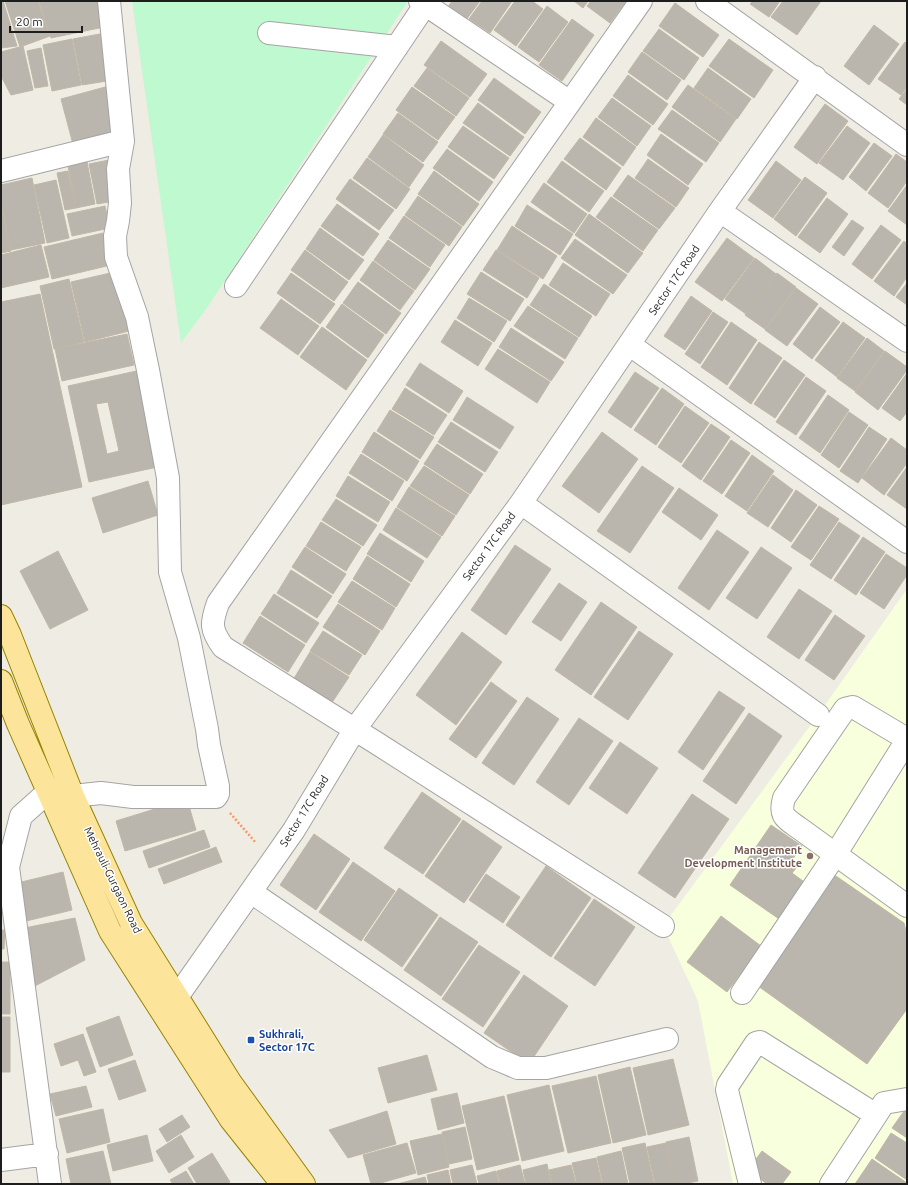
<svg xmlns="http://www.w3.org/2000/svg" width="908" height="1185" font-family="Ubuntu,sans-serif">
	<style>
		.education { fill: #f8ffdc }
		.park { fill: #bff9d0 }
		.building { fill: #bbb6ad; stroke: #c0b7a5; fill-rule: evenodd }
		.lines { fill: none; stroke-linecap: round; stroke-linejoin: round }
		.minor-casing { stroke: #a4a4a4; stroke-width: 24 }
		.major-casing { stroke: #978300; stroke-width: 24 }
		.path { stroke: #fa9569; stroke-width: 2.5; stroke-dasharray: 2 2; stroke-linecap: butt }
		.minor { stroke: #fff; stroke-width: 22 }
		.major { stroke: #fce59b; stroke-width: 22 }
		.education-dot { fill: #8d6e63; stroke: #fff; stroke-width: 1.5 }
		.transit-dot { fill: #1a4fb4; stroke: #fff; stroke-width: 1.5 }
		.labels { text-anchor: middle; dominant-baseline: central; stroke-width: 3; stroke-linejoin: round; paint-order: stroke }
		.street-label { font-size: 11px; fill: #1d1d1d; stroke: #fff }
		.education-label { font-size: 11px; font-weight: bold; fill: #785e54; stroke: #fff; text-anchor: end }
		.transit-label { font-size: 11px; font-weight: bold; fill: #164399; stroke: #fff; text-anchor: start }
	</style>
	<rect width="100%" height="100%" fill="#efede3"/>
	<!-- education -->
	<path class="education" d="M907,589V1184H733L698,1001L663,926L818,715Z"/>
	<!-- park -->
	<path class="park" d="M132,1H408L209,305L181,343Z"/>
	<!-- building -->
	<path class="building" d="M1,1H3L17,46L1,48Z
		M5,1H38L50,36L20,47Z
		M39,1H103L109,26L51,38Z
		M452,1H480L466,20L448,7Z
		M482,1H512L490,33L469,19Z
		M515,1H532L543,9L516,46L494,30Z
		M574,1H588L583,8Z
		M591,1H626L610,23L587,6Z
		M753,1H780L769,17L750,4Z
		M783,1H821L797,35L771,17Z
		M675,3L719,35L703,57L659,26Z
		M547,6L568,22L539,62L518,47Z
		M572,19L594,35L562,81L539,65Z
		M874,25L899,44L869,85L844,66Z
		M659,29L699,58L684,80L643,51Z
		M105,33L113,80L82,85L73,39Z
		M72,39L81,85L52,91L43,45Z
		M729,39L773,70L754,98L709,66Z
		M441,41L487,74L470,97L424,65Z
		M905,42L907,43V87L901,95L878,79Z
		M23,46L33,90L11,95L1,76V52Z
		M41,48L48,86L35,88L27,51Z
		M642,52L681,80L667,100L628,72Z
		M427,68L469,98L456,116L414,86Z
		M708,68L751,99L737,119L694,88Z
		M628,75L668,104L653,125L613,96Z
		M494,78L541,112L525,134L478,100Z
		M688,85L736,119L720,142L672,107Z
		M109,86L119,131L74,148L61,99Z
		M412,87L455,117L438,140L396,110Z
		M907,89V105L899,99Z
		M612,98L651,126L637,146L598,117Z
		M478,103L524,137L510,156L463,123Z
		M825,104L848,121L817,164L794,147Z
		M672,110L719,143L706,162L658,129Z
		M398,113L438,142L423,162L383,134Z
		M596,118L636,147L623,166L583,137Z
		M463,126L509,158L494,179L448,147Z
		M847,126L870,143L843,180L819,163Z
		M661,134L703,164L688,185L647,155Z
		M383,135L424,165L409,187L368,157Z
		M580,138L621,168L606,190L564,159Z
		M874,143L892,156L866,191L849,177Z
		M447,149L493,182L479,201L433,168Z
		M896,154L907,162V181L888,208L868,193Z
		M367,158L410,189L396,209L353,178Z
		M114,159L115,201L97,204L89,164Z
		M648,159L689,188L676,207L635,178Z
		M562,161L604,191L589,212L547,182Z
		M776,161L801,180L773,218L748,200Z
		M87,162L95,204L76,208L68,166Z
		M68,171L76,208L65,210L57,173Z
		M434,171L479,204L463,226L418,194Z
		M628,175L675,208L659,229L613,196Z
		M805,177L827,193L796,236L774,219Z
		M32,178L45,243L11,250L1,201V185Z
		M350,179L394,210L379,230L336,199Z
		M56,180L69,238L47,243L34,185Z
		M544,183L587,214L574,233L531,202Z
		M907,185V225L888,211Z
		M418,196L462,227L449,246L405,215Z
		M611,197L658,230L643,251L596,217Z
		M827,198L848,214L820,253L798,237Z
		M337,204L379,234L363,256L321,226Z
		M1,205L11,251L1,253Z
		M527,205L573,234L560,255L515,226Z
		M105,206L110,228L72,236L67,214Z
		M589,214L643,253L628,273L575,235Z
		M404,216L445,245L430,267L389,238Z
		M852,220L864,228L844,256L832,247Z
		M881,225L901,240L872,279L852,264Z
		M512,226L557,256L543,279L497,250Z
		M320,228L364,260L349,280L306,249Z
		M103,233L111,265L52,279L44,247Z
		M727,238L754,258L722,301L695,282Z
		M575,239L627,275L613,294L561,258Z
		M388,240L430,269L415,290L374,260Z
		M904,241L907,244V277L894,296L874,281Z
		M41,245L49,277L1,288V255Z
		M305,250L348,282L334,301L291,270Z
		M496,250L539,278L527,298L483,270Z
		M755,258L776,274L746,314L725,299Z
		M373,261L414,291L400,310L360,280Z
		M563,263L610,294L596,316L549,285Z
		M119,271L133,330L85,342L71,282Z
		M481,272L524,299L510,321L467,294Z
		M291,273L335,304L320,324L277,293Z
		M777,273L796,287L765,329L745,315Z
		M69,279L84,342L54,349L40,286Z
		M358,282L401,313L386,334L343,303Z
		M907,283V305L896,297Z
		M544,284L592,316L579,337L530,305Z
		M796,288L818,304L787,346L765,330Z
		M40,294L82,487L1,505V302Z
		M691,296L712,311L685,350L664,336Z
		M469,298L507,321L494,342L457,318Z
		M281,299L319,326L298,355L260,328Z
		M342,304L384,335L368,358L326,327Z
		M528,306L578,338L565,359L514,326Z
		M820,307L840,322L812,359L793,344Z
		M713,312L728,322L700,364L685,354Z
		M455,320L492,343L478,366L441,342Z
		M731,322L757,340L727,385L701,367Z
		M843,322L865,338L837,377L815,360Z
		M322,327L367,360L346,390L300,357Z
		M511,328L564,362L551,381L499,347Z
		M127,334L134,365L62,381L55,349Z
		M867,338L884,351L855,391L837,378Z
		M759,342L782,358L751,404L729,388Z
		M498,349L550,382L537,403L485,369Z
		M885,351L907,367V370L878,410L855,392Z
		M784,360L805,375L775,418L754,404Z
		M420,363L463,391L449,413L406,385Z
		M141,370L162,466L89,482L68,386ZM108,402L119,451L107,454L96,404Z
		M635,372L659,388L631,428L608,412Z
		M907,373V412L900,421L882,408Z
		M806,377L826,391L796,435L776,422Z
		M405,388L447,415L434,435L392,409Z
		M662,388L684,404L656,445L634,430Z
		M828,395L849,410L820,453L799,438Z
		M467,397L514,427L500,449L453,420Z
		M685,406L709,423L681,463L658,447Z
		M390,410L434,437L420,459L377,431Z
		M849,412L868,425L839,468L821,455Z
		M451,422L498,452L485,472L438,442Z
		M711,424L730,437L701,480L682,466Z
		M869,427L887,439L858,483L840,471Z
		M374,432L419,461L407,481L362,452Z
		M602,432L638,459L599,513L562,486Z
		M891,438L907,450V463L884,495L862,478Z
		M731,440L750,453L722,494L703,481Z
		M437,444L483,474L470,494L424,464Z
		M361,454L404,481L392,501L349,473Z
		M752,455L774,471L747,511L725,496Z
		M424,466L469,495L456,515L410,486Z
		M642,466L674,488L630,553L597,531Z
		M907,467V509L887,495Z
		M773,475L793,490L768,527L747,513Z
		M348,476L390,502L378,522L336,496Z
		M148,481L158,515L103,533L92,498Z
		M409,487L455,516L442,536L397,507Z
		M679,488L718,515L701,540L662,512Z
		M796,490L817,505L791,542L771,528Z
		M336,499L377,525L363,546L322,520Z
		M819,506L839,519L811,560L791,547Z
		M396,508L441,537L427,558L383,530Z
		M321,522L361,547L346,571L306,546Z
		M839,522L860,536L831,579L810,565Z
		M717,530L749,552L709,610L678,588Z
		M380,533L424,561L411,582L367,554Z
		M863,537L885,552L856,595L834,580Z
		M515,545L551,569L506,635L471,610Z
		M305,547L346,574L333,594L292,567Z
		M761,547L792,568L757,619L726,598Z
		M58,551L88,610L50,629L20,571Z
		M886,554L907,568V575L884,609L860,593Z
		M367,556L410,584L396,607L353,579Z
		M291,570L332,596L317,618L277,593Z
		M352,581L395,608L382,630L338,602Z
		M559,583L587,602L561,641L532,622Z
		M799,589L832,611L799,659L767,637Z
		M274,594L319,623L306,643L261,614Z
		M601,602L637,627L591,695L555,670Z
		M338,604L380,631L365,655L323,627Z
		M835,615L865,636L834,680L805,660Z
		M260,616L305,645L288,672L243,643Z
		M323,631L362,655L349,675L310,651Z
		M639,631L673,654L628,720L594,697Z
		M462,632L502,662L456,725L416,695Z
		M310,652L349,677L331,704L293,680Z
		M491,682L517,701L476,758L449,739Z
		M719,691L745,708L703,770L678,752Z
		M527,697L559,719L514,785L482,763Z
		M749,713L782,736L736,804L703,781Z
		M579,718L613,741L569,805L536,782Z
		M620,742L658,768L627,814L589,788Z
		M422,792L461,819L423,874L384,848Z
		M692,794L729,819L675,898L638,873Z
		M187,799L196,830L125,851L116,821Z
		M463,820L502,847L464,903L425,876Z
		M771,825L802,846L790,863L797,867L792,873L807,884L782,921L730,885Z
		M204,830L210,847L149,868L143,851Z
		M314,834L350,859L316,910L280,885Z
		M216,847L222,862L164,884L158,869Z
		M353,862L395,891L361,941L319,912Z
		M546,866L591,898L551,957L506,925Z
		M63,872L72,910L22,922L13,884Z
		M486,874L520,897L503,923L469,900Z
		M833,874L904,923L907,936V1009L867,1064L751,981Z
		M399,888L438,915L402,967L364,940Z
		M594,899L635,927L595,986L554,958Z
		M721,916L761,946L727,992L687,962Z
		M440,917L478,942L441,996L404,970Z
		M75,918L85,960L31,988L19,929Z
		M1,930H5L4,949H1Z
		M479,945L520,972L483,1027L442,999Z
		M1,962H10V1014H1Z
		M524,975L568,1006L529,1064L484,1033Z
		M119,1016L133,1055L100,1067L86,1028Z
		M1,1017H10V1072H1Z
		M83,1034L96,1072L84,1076L78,1060L61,1066L54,1044Z
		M427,1055L437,1090L388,1103L378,1068Z
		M673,1059L689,1125L648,1135L633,1068Z
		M135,1060L146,1091L119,1100L108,1069Z
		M630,1067L646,1135L613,1143L598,1075Z
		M596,1076L611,1143L568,1153L552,1086Z
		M549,1085L564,1151L522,1161L507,1095Z
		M86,1086L92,1107L56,1116L50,1094Z
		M457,1093L464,1123L438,1130L431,1099Z
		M504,1096L519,1160L477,1170L462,1106Z
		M907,1107V1138L892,1128Z
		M103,1109L110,1142L67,1153L59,1119Z
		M387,1111L396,1144L348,1158L329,1130Z
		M182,1115L190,1127L167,1142L159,1129Z
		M465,1127L472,1159L449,1164L442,1132Z
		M891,1133L907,1143V1180L875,1158Z
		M442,1134L449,1167L418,1175L410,1141Z
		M147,1135L153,1161L113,1171L107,1145Z
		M181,1135L194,1157L169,1173L156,1151Z
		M689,1137L698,1181L683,1184H675L666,1142Z
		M407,1143L416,1173L377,1184H371L363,1155Z
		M645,1143L654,1184H630L622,1148Z
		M666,1143L675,1184H655L647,1147Z
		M103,1151L111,1184H71L66,1159Z
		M621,1151L628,1184H603L597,1157Z
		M762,1151L791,1172L782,1184H767L748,1170Z
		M212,1153L230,1182L227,1184H197L188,1168Z
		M596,1158L602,1184H577L572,1163Z
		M872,1159L907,1183V1184H855Z
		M547,1164L551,1184H526L523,1170Z
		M472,1165L477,1184H453L450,1170Z
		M520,1165L525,1184H500L497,1171Z
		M571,1165L576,1184H552L549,1170Z
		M448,1170L451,1184H429L427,1175Z
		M186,1171L194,1184H173L170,1180Z
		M496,1171L499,1184H479L477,1176Z
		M425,1177L427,1184H397Z"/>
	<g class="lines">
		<defs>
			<path id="minor" d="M420,1L570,102
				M641,1L218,603C211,623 210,629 223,647L378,744L663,926
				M707,1L907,145
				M269,33L397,47
				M1,171L123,141L109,1
				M720,211L907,341
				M236,286L425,5
				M630,345L907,542
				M521,503L818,715
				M907,739L853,707L845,709L784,798C779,816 785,818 799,828L907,906
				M48,792L21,816L8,867L50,1184
				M73,796L101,793L133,797H216L218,794V786L209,745L207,729L189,638L170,572L168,478L148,370L137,317L116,257L115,236L118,221L120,203L118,169L123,141
				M251,892L492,1057L518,1068H546L667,1039
				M742,993L835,855L907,740
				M165,1010L177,997L294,830L355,729L521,503L720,211L815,77
				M1,1160L47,1154
				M750,1184L727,1090L728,1085L756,1043L760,1042L876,1115
				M831,1184L884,1103L907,1099"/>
			<path id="major" d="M1,616L10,635L73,796L131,923L231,1083L304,1184
				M1,681L18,724L110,931L231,1120L282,1184"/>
		</defs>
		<!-- minor casing -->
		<use href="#minor" class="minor-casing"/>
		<!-- major casing -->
		<use href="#major" class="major-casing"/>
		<!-- path -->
		<path class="path" d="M230,813L256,843"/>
		<!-- minor -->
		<use href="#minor" class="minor"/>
		<!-- major -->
		<use href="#major" class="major"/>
	</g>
	<!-- markers -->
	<circle class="education-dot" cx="810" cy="856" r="4"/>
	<rect class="transit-dot" x="247" y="1036" width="8" height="8" rx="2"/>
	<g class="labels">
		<!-- street labels -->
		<g class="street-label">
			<text transform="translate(674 280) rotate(-56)">Sector 17C Road</text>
			<text transform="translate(489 546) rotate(-54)">Sector 17C Road</text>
			<text transform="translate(304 811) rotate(-58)">Sector 17C Road</text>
			<text transform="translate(113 880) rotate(64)">Mehrauli-Gurgaon Road</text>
		</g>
		<!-- education labels -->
		<g class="education-label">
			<text x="802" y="850">Management<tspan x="802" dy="13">Development Institute</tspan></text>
		</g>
		<!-- transit labels -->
		<g class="transit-label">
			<text x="259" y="1034">Sukhrali,<tspan x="259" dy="13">Sector 17C</tspan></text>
		</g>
	</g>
	<!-- border -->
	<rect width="908" height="1185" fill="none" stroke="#1d1d1d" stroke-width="4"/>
	<!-- scale -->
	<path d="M10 26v6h72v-6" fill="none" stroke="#1d1d1d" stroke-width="2"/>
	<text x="16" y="26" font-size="12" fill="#1d1d1d" stroke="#ffffff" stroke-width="3" paint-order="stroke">20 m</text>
</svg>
